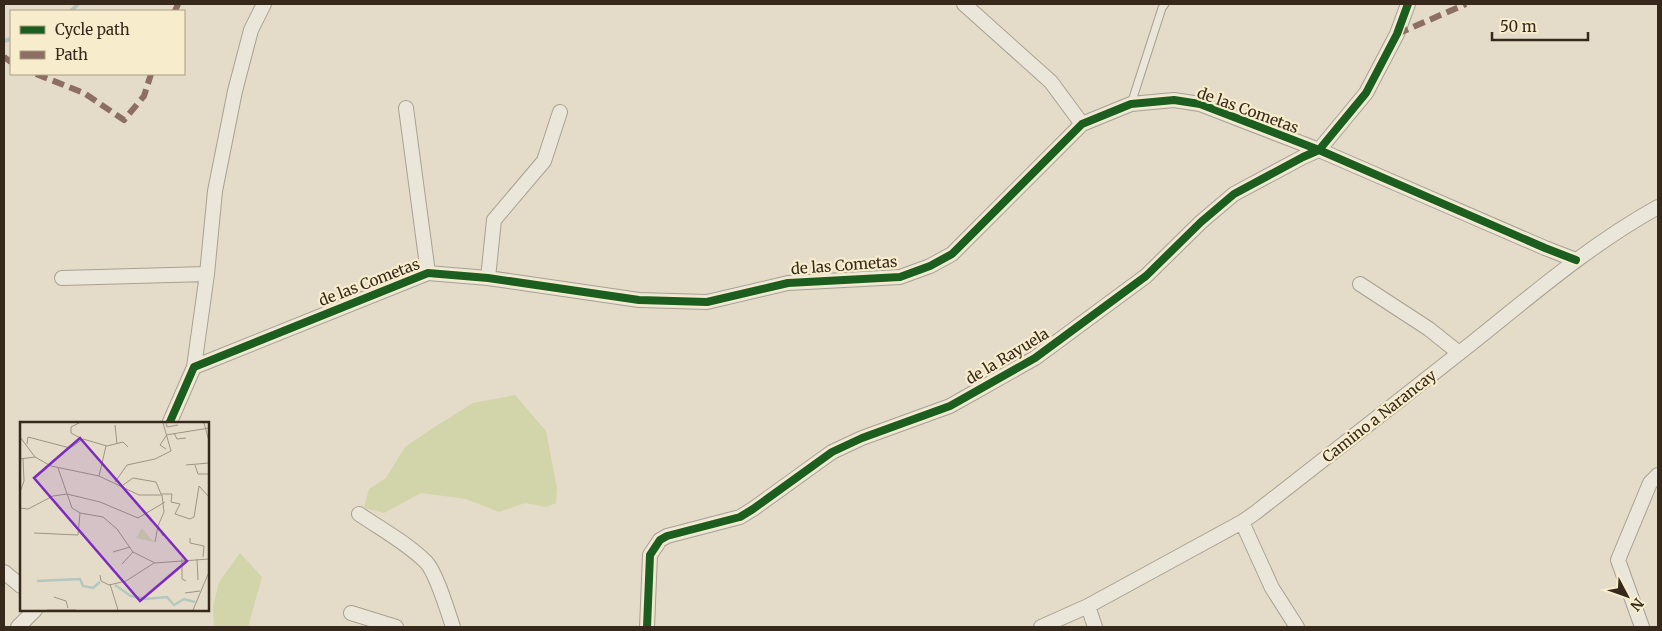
<svg xmlns="http://www.w3.org/2000/svg" width="1662" height="631" font-family="Merriweather,serif">
	<style>
		.green { fill: #d2d4a9 }
		.lines { fill: none; stroke-linecap: round; stroke-linejoin: round }
		.stream { stroke: #b4c8bd; stroke-width: 4 }
		.lane-casing { stroke: #a8a192; stroke-width: 9 }
		.street-casing { stroke: #a8a192; stroke-width: 16 }
		.lane { stroke: #ebe6da; stroke-width: 7 }
		.street { stroke: #ebe6da; stroke-width: 14 }
		.quiet { stroke: #8d6e63; stroke-width: 6; stroke-dasharray: 12 6; stroke-linecap: butt }
		.cycleway-casing { stroke: #f7eccc; stroke-width: 11 }
		.cycleway { stroke: #1b5e20; stroke-width: 8 }
		.labels { text-anchor: middle; dominant-baseline: central; stroke-width: 4.5; stroke-linejoin: round; paint-order: stroke }
		.street-label { font-size: 15px; fill: #36291b; stroke: #f7eccc }
		.inset-river { fill: none; stroke: #b4c8bd; stroke-width: 2.5 }
		.inset-road { fill: none; stroke: #9e9483; stroke-width: 1 }
		.view { fill: #7b2cbf; fill-opacity: 0.15; stroke: #7b2cbf; stroke-width: 2.5 }
		.inset-edge { fill: none; stroke: #36291b; stroke-width: 2.5 }
	</style>
	<rect width="100%" height="100%" fill="#e4dcc8"/>
	<!-- green -->
	<path class="green" d="M515,395L546,431L557,488L556,503L546,507L525,503L499,512L466,499L421,493L384,513L364,508L369,489L386,478L405,447L433,428L473,403Z
		M240,553L262,577L248,627H214L213,607L219,582Z"/>
	<g class="lines">
		<!-- stream -->
		<path class="stream" d="M71,11L78,4
			M4,41L11,39"/>
		<defs>
			<path id="lane" d="M1131,104L1162,8L1165,4"/>
			<path id="street" d="M964,4L1051,82L1082,124
				M406,108L428,273
				M62,278L207,274
				M488,278L494,220L544,161L560,112
				M1360,284L1429,329L1459,353
				M194,367L207,274L215,191L235,91L251,30L264,4
				M169,424L194,367L428,273L488,278L639,300L707,302L788,283L900,277L930,266L952,254L1082,124L1131,104L1174,100L1200,104L1319,150L1545,248L1576,260
				M359,514C381,529 407,543 426,562C436,572 448,612 453,627
				M1242,522L1272,588L1297,627
				M4,572L21,586
				M1088,606L1095,627
				M351,613L396,627
				M18,627L35,610
				M647,627L650,555L660,540L667,536L740,517L753,509L832,452L862,438L950,406L1035,358L1146,276L1201,222L1234,194L1303,157L1319,150L1366,93L1397,34L1408,4
				M1041,627L1088,606L1242,522L1255,513C1327,457 1400,400 1472,343C1532,295 1591,244 1658,207
				M1642,627L1618,560L1650,483L1658,475"/>
		</defs>
		<!-- lane casing -->
		<use href="#lane" class="lane-casing"/>
		<!-- street casing -->
		<use href="#street" class="street-casing"/>
		<!-- lane -->
		<use href="#lane" class="lane"/>
		<!-- street -->
		<use href="#street" class="street"/>
		<!-- quiet -->
		<path class="quiet" d="M175,11L178,4
			M1397,34L1466,4
			M4,57L11,62
			M36,74L84,93L124,120L144,96L151,74"/>
		<defs>
			<path id="cycleway" d="M169,424L194,367L428,273L488,278L639,300L707,302L788,283L900,277L930,266L952,254L1082,124L1131,104L1174,100L1200,104L1319,150L1545,248L1576,260
				M647,627L650,555L660,540L667,536L740,517L753,509L832,452L862,438L950,406L1035,358L1146,276L1201,222L1234,194L1303,157L1319,150L1366,93L1397,34L1408,4"/>
		</defs>
		<!-- cycleway casing -->
		<use href="#cycleway" class="cycleway-casing"/>
		<!-- cycleway -->
		<use href="#cycleway" class="cycleway"/>
	</g>
	<g class="labels">
		<!-- street labels -->
		<g class="street-label">
			<text transform="translate(1248 110) rotate(20)">de las Cometas</text>
			<text transform="translate(844 265) rotate(-4)">de las Cometas</text>
			<text transform="translate(369 282) rotate(-21)">de las Cometas</text>
			<text transform="translate(1007 356) rotate(-31)">de la Rayuela</text>
			<text transform="translate(1379 416) rotate(-38)">Camino a Narancay</text>
		</g>
	</g>
	<!-- overview -->
	<g transform="translate(20 422)">
		<rect width="189" height="189" fill="#e4dcc8"/>
		<path d="M122,106L130,116L135,120L116,116Z" fill="#d2d4a9"/>
		<path class="inset-river" d="M17,159L60,157L63,164L73,166L80,160M95,163L111,174L125,177L147,175L154,183L164,177L175,180"/>
		<path class="inset-road" d="M59,1L51,5V11L62,17M146,1L147,5L158,3M184,1L189,19M95,3L97,22M154,11L157,17L166,16M146,13L189,6M146,14L140,23L146,27M0,15L15,35M7,22L8,15L50,26L63,17L87,24L103,20L108,25M15,35L31,44L79,54L119,73H142L144,90L138,104L143,114M0,37L15,35M166,43L189,41M175,43L178,52H189M38,46L52,86L60,91L83,95L97,107L113,130L135,141L189,137M79,54L86,24M95,60L107,43L135,37L151,29L143,1M103,63L113,56L136,60L141,72H152L151,80L160,82L155,92L170,97L174,95L179,64L189,75M0,70L4,59L3,36M0,86L8,87L33,74L47,72L80,80L118,96L145,80M14,111L58,113L60,91M170,116V121L184,124L183,135M135,120L138,104M93,130L110,125M162,137V157L166,159M177,137L178,158M102,142L113,130M80,153L81,159L89,163L106,159L134,141M90,162L98,188M165,171L180,169M34,175L46,179L48,186M27,188H56M173,188L189,150"/>
		<path class="view" d="M60,16L167,139L120,179L14,56Z"/>
		<rect width="189" height="189" class="inset-edge"/>
	</g>
	<!-- border -->
	<rect width="1662" height="631" fill="none" stroke="#36291b" stroke-width="10"/>
	<!-- legend -->
	<rect x="10" y="10" width="175" height="65" fill="#f7eccc" stroke="#aa9e85"/>
	<rect x="20" y="26" width="25" height="8" fill="#1b5e20" stroke="#aa9e85"/>
	<text x="55" y="35" font-size="15" fill="#36291b">Cycle path</text>
	<rect x="20" y="51" width="25" height="8" fill="#8d6e63" stroke="#aa9e85"/>
	<text x="55" y="60" font-size="15" fill="#36291b">Path</text>
	<!-- north arrow -->
	<g transform="translate(1627 596) rotate(131)" stroke="#f7eccc" stroke-width="4" paint-order="stroke">
	<path d="M0-4L9 19L0 12L-9 19Z" fill="#36291b"/>
	<text y="-8" font-size="14" font-weight="bold" text-anchor="middle" fill="#36291b">N</text>
	</g>
	<!-- scale -->
	<path d="M1492 32v8h96v-8" fill="none" stroke="#36291b" stroke-width="2.5"/>
	<text x="1500" y="32" font-size="15" fill="#36291b" stroke="#f7eccc" stroke-width="4" paint-order="stroke">50 m</text>
</svg>
